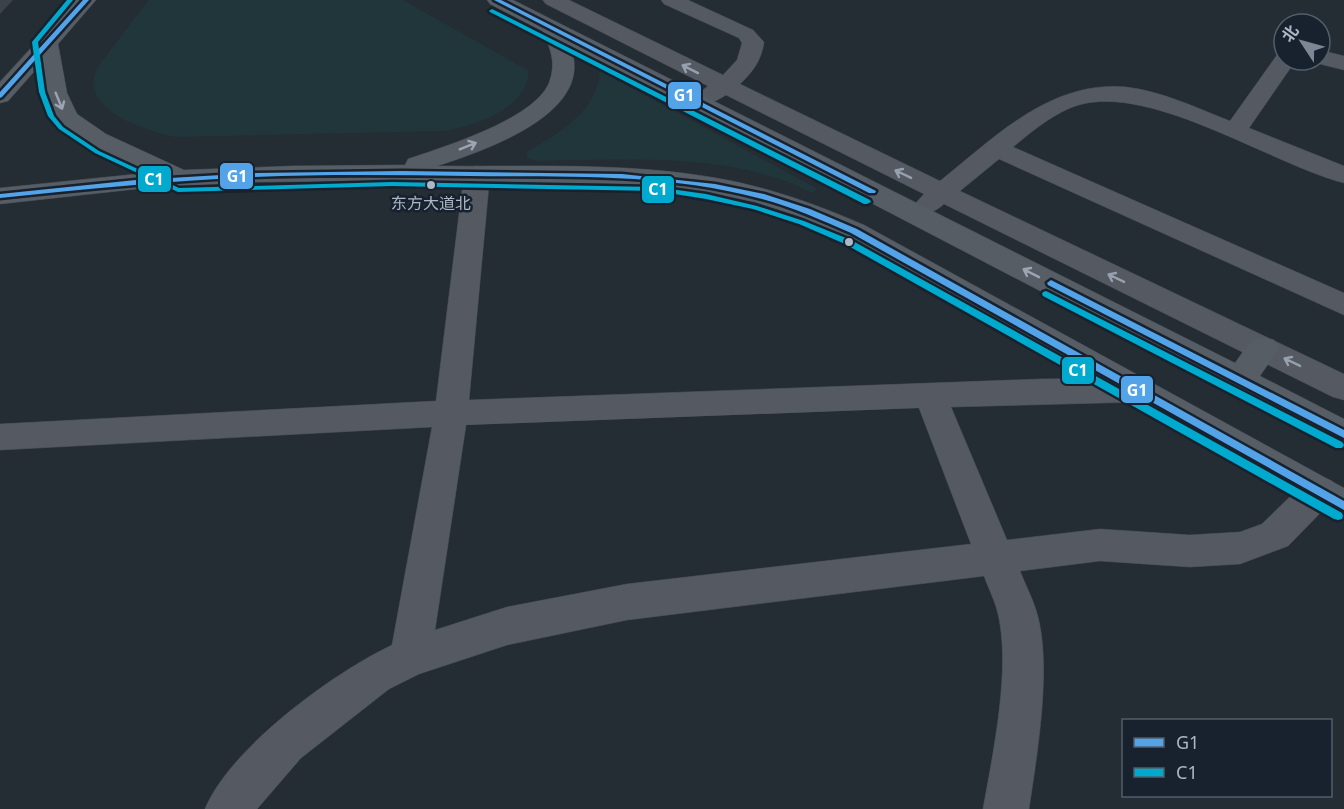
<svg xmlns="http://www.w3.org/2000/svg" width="1344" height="809" font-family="'Noto Sans','Noto Sans SC',sans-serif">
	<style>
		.green { fill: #21363a }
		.building { fill: #3c424a }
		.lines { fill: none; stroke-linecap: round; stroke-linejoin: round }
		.minor-casing { stroke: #42484e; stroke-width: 1 }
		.major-casing { stroke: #414850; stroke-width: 1 }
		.minor { fill: #545962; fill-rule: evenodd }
		.major { fill: #565d64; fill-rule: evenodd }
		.bus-1-casing { stroke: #17222e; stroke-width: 5 }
		.bus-2-casing { stroke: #17222e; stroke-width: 5 }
		.bus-1 { fill: #53a3e8; fill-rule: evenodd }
		.bus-2 { fill: #00a9ce; fill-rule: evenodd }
		.oneway { stroke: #96a0ae }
		.oneway2 { stroke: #9ba5b3 }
		.bus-dot { fill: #acb7c7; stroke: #17222e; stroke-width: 2 }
		.labels { text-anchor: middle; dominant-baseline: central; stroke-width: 5; stroke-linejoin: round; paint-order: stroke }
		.far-bus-label { font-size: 16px; fill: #acb7c7; stroke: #17222e }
		.line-badge { stroke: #17222e; stroke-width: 2 }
		.badge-label { font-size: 16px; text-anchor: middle; font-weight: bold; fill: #fff }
	</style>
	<rect width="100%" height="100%" fill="#242c34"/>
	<!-- green -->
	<path class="green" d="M149,0H403L529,71C526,110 476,125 444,131L176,137C150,132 79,111 96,71C98,65 105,58 109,52C122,35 135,17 149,0Z
		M600,71L818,189L812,193C730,151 626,160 537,161L527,158V152C559,133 597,112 600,71Z"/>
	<!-- building -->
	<path class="building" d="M0,0H13L0,14Z"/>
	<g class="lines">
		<defs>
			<path id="minor" d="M543,0H569L723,75L737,60L742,43L739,38L664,4L661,0H688L753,30L764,42C762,59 753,72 740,84L940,181C994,138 1050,80 1126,87C1161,91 1197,108 1230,121L1277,55L1284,54V60H1296L1249,128L1344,166V183C1270,164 1142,77 1070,108C1049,117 1030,133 1013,147L1344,293V315L999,159L960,191L1344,374V400L1333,397L944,204C935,212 929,214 918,211L914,205L924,194L726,95C716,101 710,105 698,102L694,97L708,86L546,4Z
				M1320,50L1344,56V70L1312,62L1311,60H1320Z
				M477,166L486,169L490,174L469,400L1041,379L1139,378L1151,381L1155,390L1151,399L1139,402L951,407L1007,540L1100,529L1190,535L1240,532L1262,524L1306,481L1319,476L1332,481L1337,491L1332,501L1288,546L1240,564L1190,567L1100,561L1020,571C1025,584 1032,597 1036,610C1053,663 1037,754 1029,809H983C993,753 1012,665 997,610C994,599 988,587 984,576L627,620L507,645L419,674L389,689L301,758L257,809H205C230,748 333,673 392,645L432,427L0,450V424L436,401L464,174L468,169ZM919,408L971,544L627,584L507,607L435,630L466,425Z"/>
			<path id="major" d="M75,0H96L58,44L67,93L77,114L106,134L184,170L292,166L405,165L408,159C443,147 539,118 550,80C556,61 550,47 542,31L490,4L487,0H513L1235,363C1247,347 1251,333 1274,340L1279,348L1260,376L1344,419V447L1332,443L570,46C598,113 483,151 437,166C530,167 625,162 716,178C768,187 816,204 864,225L1344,488V521L1331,517L844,237L798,216L755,202L715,194L622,184L402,181L255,182L136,189L0,204V188L147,173C113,158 66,142 49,106C43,94 41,79 39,66L8,101L0,103V82Z"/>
		</defs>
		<!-- minor casing -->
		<use href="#minor" class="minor-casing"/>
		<!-- major casing -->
		<use href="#major" class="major-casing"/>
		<!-- minor -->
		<use href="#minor" class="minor"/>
		<!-- major -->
		<use href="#major" class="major"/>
		<defs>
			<path id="bus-1" d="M83,0H89L2,97L0,98V92Z
				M494,0H501L876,191L875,193H869Z
				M402,171L622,174L715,184L764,194L810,209L857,229L1344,501V510L851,233C821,220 790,206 758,198C665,173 566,177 470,176C398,175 325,174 253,177C168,181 84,189 0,198V194L136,180L255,173Z
				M1051,280L1344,430V438L1048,285L1047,283Z"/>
			<path id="bus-2" d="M67,0H73L38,42L45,92L54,116L63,127L99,151L179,188L392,182L656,187L706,194L757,206L804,221L851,240L1342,513L1343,516L1342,519L1338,520L1334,519L845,244L799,224L753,209L706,199L656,191L392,186L178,192L95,153L59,129L48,116L39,92L32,42Z
				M492,9L870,200L871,202L867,204H864L490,12L489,11Z
				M1046,291L1342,442L1344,445L1342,448H1336L1043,296L1042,294L1043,292Z"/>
		</defs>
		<!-- bus-1 casing -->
		<use href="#bus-1" class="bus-1-casing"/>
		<!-- bus-2 casing -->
		<use href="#bus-2" class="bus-2-casing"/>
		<!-- bus-1 -->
		<use href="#bus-1" class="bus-1"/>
		<!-- bus-2 -->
		<use href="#bus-2" class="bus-2"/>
	</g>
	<!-- one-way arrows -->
	<defs><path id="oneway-shaft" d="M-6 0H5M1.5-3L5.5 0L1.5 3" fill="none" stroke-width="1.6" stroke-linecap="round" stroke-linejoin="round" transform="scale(1.5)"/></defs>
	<g class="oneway">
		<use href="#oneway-shaft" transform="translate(690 69) rotate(-153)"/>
		<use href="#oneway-shaft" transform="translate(903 174) rotate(-154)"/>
		<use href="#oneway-shaft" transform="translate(1116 278) rotate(-154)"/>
		<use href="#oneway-shaft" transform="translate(1292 362) rotate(-154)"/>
	</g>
	<g class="oneway2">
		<use href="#oneway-shaft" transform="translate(59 101) rotate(68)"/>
		<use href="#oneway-shaft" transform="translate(468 146) rotate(-22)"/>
		<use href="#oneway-shaft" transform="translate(1031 273) rotate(-153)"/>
	</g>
	<!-- markers -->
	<g class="bus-dot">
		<circle cx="431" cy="185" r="5"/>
		<circle cx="849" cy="242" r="5"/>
	</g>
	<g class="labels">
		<!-- far-bus labels -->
		<g class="far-bus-label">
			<text x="431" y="203">东方大道北</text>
		</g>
	</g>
	<g class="line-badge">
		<rect x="667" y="81" width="35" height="29" rx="6" fill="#53a3e8"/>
		<rect x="219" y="162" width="35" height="28" rx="6" fill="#53a3e8"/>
		<rect x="137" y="165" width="35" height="28" rx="6" fill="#00a9ce"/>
		<rect x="641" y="175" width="34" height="29" rx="6" fill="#00a9ce"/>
		<rect x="1061" y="356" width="34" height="29" rx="6" fill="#00a9ce"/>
		<rect x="1120" y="375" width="34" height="29" rx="6" fill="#53a3e8"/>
	</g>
	<g class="badge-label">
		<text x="684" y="101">G1</text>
		<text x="237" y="182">G1</text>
		<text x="154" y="185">C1</text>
		<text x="658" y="195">C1</text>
		<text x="1078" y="376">C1</text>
		<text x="1137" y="396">G1</text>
	</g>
	<!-- legend -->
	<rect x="1122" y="719" width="210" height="78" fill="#17222e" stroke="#535e6b" stroke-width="1.5"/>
	<rect x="1134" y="738" width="30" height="9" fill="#53a3e8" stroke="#535e6b" stroke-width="1.5"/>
	<text x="1176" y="749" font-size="18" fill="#acb7c7">G1</text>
	<rect x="1134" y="768" width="30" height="9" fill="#00a9ce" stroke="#535e6b" stroke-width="1.5"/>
	<text x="1176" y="779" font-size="18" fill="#acb7c7">C1</text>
	<!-- north arrow -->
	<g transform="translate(1302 42) rotate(306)"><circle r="28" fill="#17222e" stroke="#535e6b" stroke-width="1.5"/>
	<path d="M0-4.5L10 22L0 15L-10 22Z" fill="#7c8694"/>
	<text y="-9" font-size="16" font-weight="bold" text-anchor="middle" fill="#acb7c7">北</text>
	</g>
</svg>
